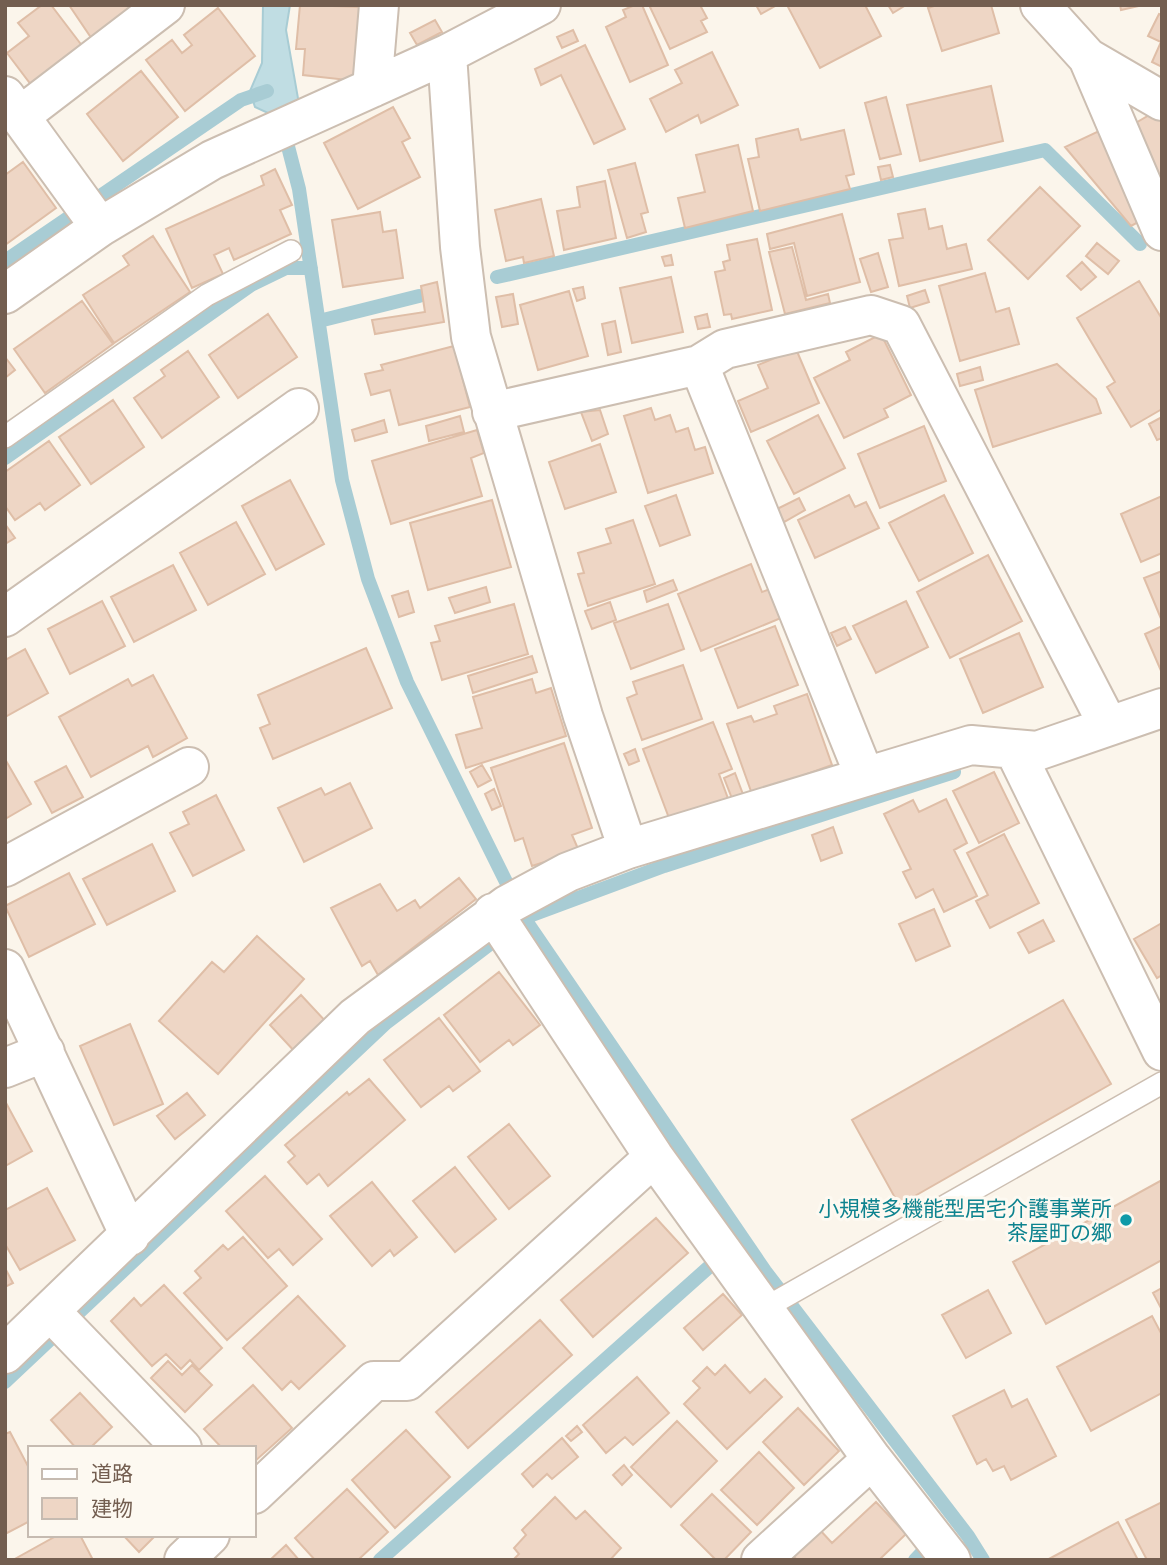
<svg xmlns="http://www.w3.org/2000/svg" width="1167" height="1565" font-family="'Space Grotesk','Noto Sans JP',sans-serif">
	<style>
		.water { fill: #c0dde3; stroke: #a8ccd4; stroke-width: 2 }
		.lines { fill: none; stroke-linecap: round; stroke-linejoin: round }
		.stream { stroke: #a8ccd4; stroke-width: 14 }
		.building { fill: #eed6c5; stroke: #dfbea7; stroke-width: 2 }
		.service-casing { stroke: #ccbeb1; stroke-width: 24 }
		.minor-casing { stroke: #ccbeb1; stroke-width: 42 }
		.service { stroke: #fff; stroke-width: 21 }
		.minor { stroke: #fff; stroke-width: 38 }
		.culture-dot { fill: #0f9aa8; stroke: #fdf9f1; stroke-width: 2.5 }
		.labels { text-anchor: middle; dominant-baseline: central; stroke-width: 6; stroke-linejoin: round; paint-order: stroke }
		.culture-label { font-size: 21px; fill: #0d838f; stroke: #fdf9f1; text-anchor: end }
	</style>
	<rect width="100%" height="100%" fill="#fbf5eb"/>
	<!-- water -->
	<path class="water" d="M263,5H290L286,30L299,104L270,114L255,107L250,91L262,63Z"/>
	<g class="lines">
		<!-- stream -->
		<path class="stream" d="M284,131L299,189L342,480L368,579L407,682L524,918L765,1271L968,1536L983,1560
			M5,261L241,100L267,91
			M497,277L1045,150L1140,244
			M319,321L419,296
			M5,458L251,285L286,268H311
			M5,1382L386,1023L524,918L664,866L954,772
			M380,1560L709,1267
			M915,1560L934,1540"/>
	</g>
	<!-- building -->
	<path class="building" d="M42,5H51L83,47L32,86L7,53L29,36L18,23Z
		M69,5H140L92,39Z
		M300,5L364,7L356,81L303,75L305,49H296Z
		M635,5H642L668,65L630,82L606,27L626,17L623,10Z
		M649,5H700L707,18L701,21L707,32L670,49Z
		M756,5H777L761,14Z
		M787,5H865L881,36L820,68Z
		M888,5H906L893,13Z
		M937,5H991L999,33L942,51L928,8Z
		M1120,5H1143L1121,10Z
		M218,8L255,56L185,111L146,60L172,40L182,53L192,45L184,35Z
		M1159,14L1162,15V67L1152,62L1161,42L1148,36Z
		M435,20L442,32L417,45L410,33Z
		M573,30L578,41L562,48L557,37Z
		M585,45L625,129L594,144L561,75L541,85L535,69Z
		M712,52L738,105L701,123L698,115L666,132L650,99L682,83L675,70Z
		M141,71L178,117L123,161L87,114Z
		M991,86L1003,141L920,161L907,105Z
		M886,97L901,154L880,159L865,103Z
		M393,107L410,138L402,142L420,177L358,209L324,143Z
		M1158,110L1162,112V191L1127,128Z
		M798,129L801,140L844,130L854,174L846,176L850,189L760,211L748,159L759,157L756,139Z
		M1099,131L1142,220L1131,226L1065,147Z
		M738,145L753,211L685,228L678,198L705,192L696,155Z
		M23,162L56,208L5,245V175Z
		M635,163L648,212L641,214L646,232L627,238L608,170Z
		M890,165L893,177L881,180L878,167Z
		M275,169L292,205L280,210L291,234L234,260L229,248L214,255L223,274L192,288L166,229L264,185L261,176Z
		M605,181L616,238L564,250L557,211L580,207L577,187Z
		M1040,187L1080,226L1028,279L988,240Z
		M541,199L554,256L524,263L523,257L506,261L495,210Z
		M925,209L929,229L942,226L947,249L966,244L972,269L899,286L889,240L903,238L898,214Z
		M380,212L383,232L396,230L403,278L343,287L332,220Z
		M842,214L860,282L807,296L794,243L770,249L767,234Z
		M153,236L190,292L114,343L83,295L129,265L123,256Z
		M757,239L772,310L732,319L731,314L724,315L715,272L725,270L723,262L730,260L727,245Z
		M1097,243L1119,261L1108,274L1086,256Z
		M792,247L806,300L828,294L830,303L785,314L769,252Z
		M878,253L888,287L871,292L860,259Z
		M671,255L673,265L665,266L662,257Z
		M1082,262L1096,277L1081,290L1067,276Z
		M985,273L996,312L1009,308L1019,344L960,361L939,286Z
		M671,277L683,332L632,343L620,288Z
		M1139,281L1162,319V409L1131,427L1107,387L1115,382L1077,318Z
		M437,282L444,322L375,334L372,320L425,312L421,286Z
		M583,287L585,298L577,301L573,289Z
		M925,290L929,302L910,308L907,296Z
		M569,291L588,356L538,370L520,305Z
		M513,294L518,324L502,327L496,297Z
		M82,301L113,344L45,393L14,349Z
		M268,314L297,357L238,398L209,355Z
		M707,314L710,327L698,329L695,317Z
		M615,321L621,352L608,355L602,324Z
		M881,334L911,395L884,409L888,417L844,438L814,378L850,360L846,352Z
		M454,346L470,407L399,425L390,390L371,395L365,374L383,370L381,365Z
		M796,349L819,403L751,432L738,401L768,388L758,365Z
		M188,351L219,397L162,438L134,398L165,376L161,370Z
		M5,357L15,370L5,378Z
		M1057,364L1096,399L1101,413L993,447L975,390Z
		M980,367L983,380L960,386L957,374Z
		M113,400L144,447L91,484L59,437Z
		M651,408L655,420L670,415L676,432L688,428L695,450L705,447L713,473L648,493L624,416Z
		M600,410L608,434L592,441L581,412Z
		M818,415L845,468L794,494L767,441Z
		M460,416L464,432L429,441L426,426Z
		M1162,417V438L1157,440L1149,424Z
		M384,420L387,432L355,441L352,430Z
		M924,426L946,481L880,508L858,454Z
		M477,430L484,453L471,458L482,496L391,524L372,461Z
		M49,441L80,485L45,510L40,503L15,520L5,506V472Z
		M600,444L616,492L565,509L549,462Z
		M290,480L324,544L276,570L242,506Z
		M676,495L690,535L660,546L645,506Z
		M849,495L855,507L866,502L879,528L815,558L798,520Z
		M944,495L973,553L919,581L889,523Z
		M1162,496V553L1141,562L1121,514Z
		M799,498L805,510L784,522L777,509Z
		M492,500L511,567L428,590L410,523Z
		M633,520L655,584L588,606L578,574L584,573L578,553L611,543L606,529Z
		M236,522L265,574L208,605L180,553Z
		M5,524L15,538L5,544Z
		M988,555L1022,621L950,658L917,592Z
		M751,564L762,592L770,589L781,618L701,651L678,594Z
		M173,565L196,610L134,642L111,597Z
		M1162,571V621L1144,578Z
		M673,580L677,590L647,602L644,591Z
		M486,587L490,602L455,613L449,598Z
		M408,591L414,612L399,617L392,596Z
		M102,601L125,646L70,674L48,629Z
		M906,601L928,647L876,673L853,626Z
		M610,602L616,620L592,629L585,611Z
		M514,604L528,654L442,680L431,643L440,641L435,626Z
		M668,604L684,649L631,669L614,623Z
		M775,626L798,685L738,708L715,649Z
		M1162,626V673L1145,634Z
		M845,627L851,639L837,646L831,633Z
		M1019,633L1043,687L983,713L960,659Z
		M366,648L392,708L273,759L260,728L270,724L258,695Z
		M25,649L48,693L5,717V660Z
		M532,656L537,672L473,693L468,676Z
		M683,665L702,719L642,740L627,698L637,694L633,682Z
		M153,675L187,738L153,757L148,746L91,777L59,717L128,679L132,686Z
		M532,679L536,693L551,688L566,736L466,768L456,735L482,728L473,697Z
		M807,694L832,765L752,794L727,724L751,716L754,722L777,714L774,706Z
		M713,722L732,769L719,774L730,804L672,826L643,749Z
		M564,743L592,828L572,835L579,851L532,866L523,838L515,841L491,768Z
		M635,749L639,761L629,765L624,754Z
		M5,759L31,804L5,819Z
		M482,765L491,780L478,787L470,772Z
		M66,766L83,797L52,813L35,782Z
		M994,772L1019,823L979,843L953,791Z
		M735,773L744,797L733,801L724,778Z
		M350,783L372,828L304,862L278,808L321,788L325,795Z
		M494,789L501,806L492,810L485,794Z
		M216,795L244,850L193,876L170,833L189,824L183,812Z
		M946,799L967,843L954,850L977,896L944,912L933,889L916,898L903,872L911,869L884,814L913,800L919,812Z
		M833,827L842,853L821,861L812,835Z
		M1004,834L1039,903L990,928L976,901L988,895L967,853Z
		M152,844L175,891L107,925L83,879Z
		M69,873L95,924L29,957L5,906Z
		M459,878L476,899L378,975L370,961L362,966L331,908L380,884L397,911L415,900L420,908Z
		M934,909L950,946L916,961L899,924Z
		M1043,920L1054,941L1029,953L1018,933Z
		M1162,923V975L1157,978L1134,939Z
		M257,936L304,979L218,1074L159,1021L212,962L224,972Z
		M499,972L540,1025L513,1045L509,1040L480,1062L444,1015Z
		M301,995L329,1025L297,1054L270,1025Z
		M1063,1000L1111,1084L899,1205L852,1120Z
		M439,1018L480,1071L453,1091L449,1086L421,1107L384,1060Z
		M130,1024L163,1104L114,1125L80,1046Z
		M369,1079L405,1120L328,1186L319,1174L307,1184L288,1162L295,1156L285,1145L347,1092L349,1095Z
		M187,1093L205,1115L175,1139L157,1116Z
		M5,1101L32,1151L5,1166Z
		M509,1124L550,1176L509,1209L468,1157Z
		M455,1167L496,1219L455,1252L413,1201Z
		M265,1176L322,1239L293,1265L279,1249L268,1258L226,1211Z
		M1162,1180V1260L1046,1324L1013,1262Z
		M372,1182L417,1237L394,1256L390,1250L372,1266L330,1216Z
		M47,1188L75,1240L20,1270L5,1244V1210Z
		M656,1218L688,1253L593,1337L561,1300Z
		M243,1237L287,1286L227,1340L184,1293L201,1278L195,1271L223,1245L228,1250Z
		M5,1268L13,1283L5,1287Z
		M164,1285L222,1348L199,1370L190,1360L181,1369L166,1354L152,1366L111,1321L134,1298L141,1306Z
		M1162,1288V1310L1153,1293Z
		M988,1290L1011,1333L966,1358L942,1315Z
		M723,1294L742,1315L703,1350L684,1328Z
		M298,1296L345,1346L299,1389L291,1381L282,1390L243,1348Z
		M1152,1316L1162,1335V1393L1091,1431L1057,1367Z
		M540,1320L572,1355L468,1448L436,1412Z
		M168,1361L182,1375L192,1365L212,1385L185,1412L151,1378Z
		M725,1365L750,1393L765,1379L782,1397L727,1449L684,1404L700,1388L693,1381L707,1367L715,1375Z
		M637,1377L669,1413L633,1445L625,1437L606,1453L583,1425Z
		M253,1385L292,1428L254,1462V1448H222L204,1429Z
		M1004,1390L1012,1407L1027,1399L1056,1456L1011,1480L1004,1466L993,1471L986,1459L977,1464L953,1416Z
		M80,1393L112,1427L90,1448H76L51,1420Z
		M798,1408L839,1451L804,1485L763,1442Z
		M677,1421L717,1461L671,1507L631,1467Z
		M577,1426L582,1432L571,1441L566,1436Z
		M406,1430L450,1477L395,1528L352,1480Z
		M10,1432L30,1470V1521L5,1534V1434Z
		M562,1438L578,1457L552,1479L547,1474L533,1487L522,1474Z
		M759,1452L794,1488L757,1525L721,1490Z
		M624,1465L632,1475L622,1485L613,1475Z
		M347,1489L388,1532L358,1560H315L295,1538Z
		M712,1494L751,1532L724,1560H716L681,1525Z
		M555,1497L576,1519L585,1511L621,1548L610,1560H513L519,1554L514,1548L526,1535L522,1530Z
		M876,1502L906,1534L879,1560H797L793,1556L820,1530L832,1543Z
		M1162,1502V1560H1147L1126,1520Z
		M1118,1522L1138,1560H1047Z
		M58,1535H80L93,1560H13Z
		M123,1535H156L139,1552Z
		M286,1545L299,1560H270Z"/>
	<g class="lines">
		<defs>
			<path id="service" d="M5,437L207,295L291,251
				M763,1309L1162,1083"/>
			<path id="minor" d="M1040,5L1088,58L1162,231
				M447,54L460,247L471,337L583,716L628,849
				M1088,58L1162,101
				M372,88L379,5
				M5,96L100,227
				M20,116L165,5
				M5,294L100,227L212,160L447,54L541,5
				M699,365L865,777
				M492,412L699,365L725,349L871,315L901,325L1108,725
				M5,617L299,408
				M1015,751L1162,1051
				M5,867L189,767
				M493,913L654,1157L872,1459L951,1560
				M5,969L130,1236
				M5,1068L45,1052
				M50,1311L182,1448
				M5,1354L355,1017L507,905L568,872L628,849L865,777L971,745L1037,751L1162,708
				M254,1494L374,1381H407L654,1157
				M184,1560L210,1535
				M761,1560L872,1459"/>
		</defs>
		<!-- service casing -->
		<use href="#service" class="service-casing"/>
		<!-- minor casing -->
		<use href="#minor" class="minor-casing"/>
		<!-- service -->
		<use href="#service" class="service"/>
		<!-- minor -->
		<use href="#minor" class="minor"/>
	</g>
	<!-- markers -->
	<circle class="culture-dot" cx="1126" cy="1220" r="7"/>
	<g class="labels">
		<!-- culture labels -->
		<g class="culture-label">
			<text x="1112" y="1208">小規模多機能型居宅介護事業所<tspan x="1112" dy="24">茶屋町の郷</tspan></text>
		</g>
	</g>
	<!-- border -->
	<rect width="1167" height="1565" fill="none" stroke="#735e50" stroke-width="14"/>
	<!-- legend -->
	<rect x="28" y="1446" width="228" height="91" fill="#fdf9f1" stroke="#c6bbb1" stroke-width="2"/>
	<rect x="42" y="1469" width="35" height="10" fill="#ffffff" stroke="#c6bbb1" stroke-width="2"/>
	<text x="91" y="1481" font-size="21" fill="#735e50">道路</text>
	<rect x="42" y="1498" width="35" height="21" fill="#eed6c5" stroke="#c6bbb1" stroke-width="2"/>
	<text x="91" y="1516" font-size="21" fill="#735e50">建物</text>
</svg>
